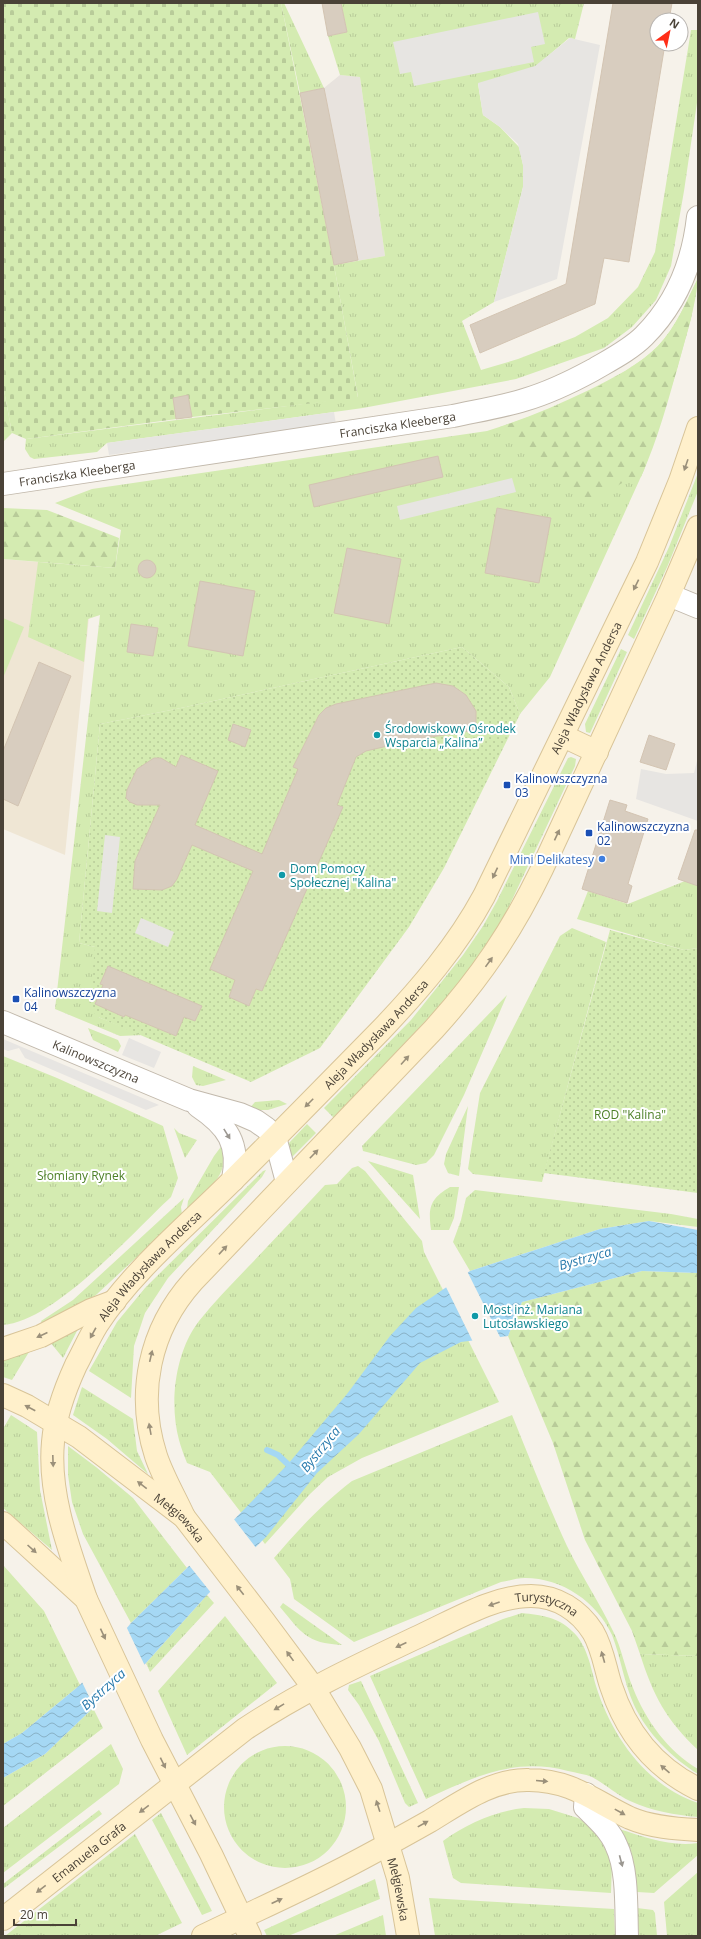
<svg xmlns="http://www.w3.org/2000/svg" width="701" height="1939" font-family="'Open Sans',sans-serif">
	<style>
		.industrial { fill: #e8e3de }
		.education { fill: #efe6d4 }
		.grass { fill: url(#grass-tufts) }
		.forest { fill: url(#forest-firs) }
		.cemetery { fill: url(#cemetery-stones) }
		.garden { fill: url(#garden-dots) }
		.pitch { fill: #d4ebb1 }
		.parking { fill: #e7e5e2 }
		.water { fill: url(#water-waves) }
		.pier { fill: #f6f2ea }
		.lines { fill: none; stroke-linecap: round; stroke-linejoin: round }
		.stream { stroke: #a5d8f4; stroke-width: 6 }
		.building { fill: #d8cdbf; stroke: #d3c4b2 }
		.minor-casing { stroke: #c2b9ac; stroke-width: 24 }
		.secondary-casing { stroke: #d8c498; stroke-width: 24 }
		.minor { stroke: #fff; stroke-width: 22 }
		.secondary { stroke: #fff0cb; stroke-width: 22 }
		.oneway { fill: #9b907a }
		.oneway2 { fill: #9b9791 }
		.culture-dot { fill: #0f9aa8; stroke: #fff; stroke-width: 1.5 }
		.transit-dot { fill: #1a4fb4; stroke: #fff; stroke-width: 1.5 }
		.shop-dot { fill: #3f7fe0; stroke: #fff; stroke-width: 1.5 }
		.labels { text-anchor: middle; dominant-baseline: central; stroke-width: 4; stroke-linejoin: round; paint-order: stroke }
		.street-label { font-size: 12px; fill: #4a4237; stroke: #fff }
		.culture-label { font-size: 12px; fill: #0d838f; stroke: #fff; text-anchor: start }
		.transit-label { font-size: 12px; fill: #164399; stroke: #fff; text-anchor: start }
		.shop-label { font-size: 12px; fill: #366cbe; stroke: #fff; text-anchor: end }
		.park-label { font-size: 12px; fill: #4d8027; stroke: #fff }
		.water-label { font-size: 13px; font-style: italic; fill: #287aac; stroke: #fff }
	</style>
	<defs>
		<pattern id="grass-tufts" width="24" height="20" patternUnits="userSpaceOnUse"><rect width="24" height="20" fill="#d4ebb1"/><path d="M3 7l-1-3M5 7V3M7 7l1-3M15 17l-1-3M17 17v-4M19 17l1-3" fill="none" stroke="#b8cb99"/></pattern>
		<pattern id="forest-firs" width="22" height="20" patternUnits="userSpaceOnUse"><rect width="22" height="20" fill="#d4ebb1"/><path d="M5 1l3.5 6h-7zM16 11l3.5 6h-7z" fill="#b8cb99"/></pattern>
		<pattern id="cemetery-stones" width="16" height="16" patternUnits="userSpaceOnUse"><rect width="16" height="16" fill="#d4ebb1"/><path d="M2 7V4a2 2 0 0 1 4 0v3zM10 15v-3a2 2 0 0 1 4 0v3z" fill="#b8cb99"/></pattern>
		<pattern id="garden-dots" width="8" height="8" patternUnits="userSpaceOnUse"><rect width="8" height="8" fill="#d4ebb1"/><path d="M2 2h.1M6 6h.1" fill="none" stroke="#b8cb99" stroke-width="1.8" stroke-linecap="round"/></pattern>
		<pattern id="water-waves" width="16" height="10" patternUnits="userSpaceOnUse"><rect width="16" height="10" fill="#a5d8f4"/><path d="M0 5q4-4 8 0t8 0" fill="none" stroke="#88b1c6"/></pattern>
	</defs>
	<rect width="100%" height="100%" fill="#f6f2ea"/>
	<!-- industrial -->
	<path class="industrial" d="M340,75L360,77L385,256L334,265L300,93L324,88Z"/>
	<!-- education -->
	<path class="education" d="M3,559L94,567L65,855L3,829Z"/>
	<!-- grass -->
	<path class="grass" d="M281,3H284L324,88L300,93Z
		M341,3H584L575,39L569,38L535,67L478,84L483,115L500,127L519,147L523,165V187L494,302L462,321L481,370L518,359L575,337L608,318L638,287L655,252L691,30H698V96L684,191L671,266L656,300L632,327L604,348L516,379L363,408L107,443L97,452L34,459L30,457L25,449L26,439L358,397L334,265L385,256L360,77L340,75L328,36L347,32Z
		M698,278L691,319L676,373L644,470L550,677L520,714L509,687L462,647L176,709L100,724L79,943L95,947L98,1017L143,1035L120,1036L55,1009L100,615L88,619L84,662L28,637L38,562L115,568L121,530L55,503L92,489L487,431C522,420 556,406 589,390C613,378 639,365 658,346C676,327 687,300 698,278Z
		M698,473V491L668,565L634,639L628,635L669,547Z
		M621,649L627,652L591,731L590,733L586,732L585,724Z
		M571,757L576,759L575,766L505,915L487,946L448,997L334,1118L324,1108L411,1020L463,955L483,926L497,901L568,758Z
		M685,881L698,886V948L684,950L577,919L588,891L628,904Z
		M572,928L606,942L542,1182L473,1174L468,1169L480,1093L560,936Z
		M507,995L464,1095L434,1155L426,1163L416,1165L363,1151L362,1146Z
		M88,1028L118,1040L121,1046L118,1052L93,1040Z
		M3,1056L57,1078L163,1126L178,1178L171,1197C133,1232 55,1321 3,1325Z
		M193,1066L226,1080L203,1086L196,1085L192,1077Z
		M279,1100L287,1104L268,1110H248L255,1102Z
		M468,1106L459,1176L448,1173L444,1164L446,1154Z
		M307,1124L316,1133L288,1161V1144Z
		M174,1128L179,1133L197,1140L185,1158Z
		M223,1144C230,1177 208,1188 187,1209L188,1201L214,1156Z
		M368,1161L413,1175L420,1219Z
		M358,1166L365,1171L422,1241L424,1252L499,1402L362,1458L328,1477L310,1494L265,1544L210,1472L187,1463C184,1455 181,1448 179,1440C169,1403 175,1352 199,1321C214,1302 232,1284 248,1267C274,1240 300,1212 325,1185L337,1184L352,1168Z
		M266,1170L262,1177L168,1278L145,1313L134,1346L131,1398L89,1371L117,1322L145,1288L263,1171Z
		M450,1187H459L454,1218L449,1230H431C428,1207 430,1199 450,1187Z
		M475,1190L671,1214L698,1219V1227L649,1221L600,1229L470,1271L453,1242L461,1220L466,1198Z
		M184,1198L181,1207L182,1215L96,1295L70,1312L43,1326L41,1321L73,1300Z
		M78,1329L63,1358L50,1342Z
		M29,1352L12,1380L3,1377V1360Z
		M82,1387L133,1419L137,1451L148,1474L107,1439L73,1415Z
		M11,1415L37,1432L40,1490L52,1550L3,1508V1429Z
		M512,1415C530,1459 547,1503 567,1546C581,1575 599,1602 613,1631C622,1649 625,1669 633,1688C646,1721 668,1751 698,1769V1774C672,1758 647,1733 634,1705C624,1683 621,1658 612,1635C597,1602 562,1578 525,1578C517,1578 508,1581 501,1582L354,1642L294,1599L290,1579L274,1558C299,1529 322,1504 352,1481Z
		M68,1446L96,1467L133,1498L187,1568L131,1623L83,1534L72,1502L68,1475Z
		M3,1565L44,1611L80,1685L22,1733L3,1744Z
		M207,1595L214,1603L150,1672L146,1663Z
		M283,1603L342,1645C306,1643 302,1633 280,1607Z
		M522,1613C541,1615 558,1617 572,1631C587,1644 591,1668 596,1686C612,1737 646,1785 698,1803V1817C675,1815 652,1811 630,1801C617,1795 605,1784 592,1777C585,1774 576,1773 568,1771C514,1757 474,1777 426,1799L370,1676L503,1619Z
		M225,1616L277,1683L187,1755L158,1691Z
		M640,1654L698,1656V1750C666,1720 653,1695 640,1654Z
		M361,1681L418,1803L409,1807L405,1803L379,1741L359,1705L348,1690L349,1685Z
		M93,1708L103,1728L3,1806V1778L45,1754Z
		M111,1744L123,1769L119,1784L3,1873V1828Z
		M224 1807a61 61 0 1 1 122 0a61 61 0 1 1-122 0Z
		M524,1808L549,1809L578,1818L595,1829L612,1863L611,1893L461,1883L453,1878L443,1841C466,1824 495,1811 524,1808Z
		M99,1810L102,1814L3,1889V1884Z
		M161,1813L212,1911L202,1915L152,1820Z
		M619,1829C645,1837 670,1847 698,1843V1855L654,1893L637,1892L631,1851Z
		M135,1834L182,1923L155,1936H5Z
		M698,1872V1936H667L664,1902Z
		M375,1879L380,1899L288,1936H267L264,1930Z
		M429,1898L614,1909L615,1934V1936H435Z
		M637,1908L653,1910L655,1913L657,1936H639Z
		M383,1915L386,1936H333Z"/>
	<!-- forest -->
	<path class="forest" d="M698,278C696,305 687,332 680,358C669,398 658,439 641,477L629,479L588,503L500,427C546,412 625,380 658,346C676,328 687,300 698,278Z
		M3,385L12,433L3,442Z
		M3,508L47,510L119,538L115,568L3,559Z
		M642,1271L698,1273V1656L640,1654L632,1631L585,1540L553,1443L508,1336L522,1302Z"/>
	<!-- cemetery -->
	<path class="cemetery" d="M3,3H281L334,265L358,398L192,417L26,439L12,433L3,385Z"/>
	<!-- garden -->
	<path class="garden" d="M462,647L509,687L520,714L444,868L409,927L320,1048L251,1082L98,1017L89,1007L95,947L79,943L100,724L176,709Z
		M610,930L684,950L698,948V1193L544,1173Z"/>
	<!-- pitch -->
	<path class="pitch" d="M3,618L24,627L3,678Z"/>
	<!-- parking -->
	<path class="parking" d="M538,12L545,44L531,47L534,62L414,86L411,72L400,74L393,42Z
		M570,38L600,45L557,279L494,302L523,187V165L518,144L500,127L483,115L478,83L535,66Z
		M334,412L336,424L109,455L107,443Z
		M512,478L516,492L400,520L397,506Z
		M698,757V821L636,799L641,769L666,774L694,773Z
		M105,835L120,837L112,913L97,911Z
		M141,918L174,932L168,947L135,933Z
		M129,1038L161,1052L154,1068L122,1055Z
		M3,1039L159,1105L146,1110L25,1058L19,1048L8,1051L3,1049Z"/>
	<!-- water -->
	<path class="water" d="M649,1221L698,1230V1273L642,1271L522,1302L508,1336L461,1342L420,1363L359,1434L317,1473L266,1537L207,1595L146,1663L93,1708L45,1754L3,1778V1744L22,1733L80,1685L131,1623L187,1568L288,1464L347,1394L390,1336L416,1308L470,1271L600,1229Z"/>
	<!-- pier -->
	<path class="pier" d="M467,1271L501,1339L473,1342L445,1285Z
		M233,1518L257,1549L212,1594L188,1564Z
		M126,1626L145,1666L95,1709L81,1680Z"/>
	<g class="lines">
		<!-- stream -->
		<path class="stream" d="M267,1450L278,1455L293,1469"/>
	</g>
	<!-- building -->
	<path class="building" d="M322,3H341L347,32L328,36Z
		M613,3H672L669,20H657V44H665L629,262L604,258L595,304L480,353L470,325L566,284Z
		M324,88L358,260L334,265L300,93Z
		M188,395L192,417L176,419L173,398Z
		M438,456L443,477L314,507L309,485Z
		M497,508L551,518L539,583L485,573Z
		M347,548L401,559L389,624L334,613Z
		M138 569a9 9 0 1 1 18 0a9 9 0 1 1-18 0Z
		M200,581L255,591L243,656L188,646Z
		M131,624L158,628L153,656L127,652Z
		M39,662L71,676L18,806L3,799V751Z
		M436,683L453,686L466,695L476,711V730L418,739L366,751L356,757L337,805L343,807L262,991L256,989L249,1006L229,997L235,980L210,969L253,871L192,845L177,879L172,886L162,890L133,889L135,861L160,805H137L130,802L126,798L127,790L137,769L154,758H161L176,767L181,755L218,771L195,825L262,854L298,769L293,767L319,715L326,708L336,704Z
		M233,724L251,730L245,747L228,740Z
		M649,735L675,744L666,770L640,762Z
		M610,800L627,805L625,811L648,819L628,884L632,886L627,903L582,889Z
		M695,830H698V886L678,879Z
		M108,966L202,1006L195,1021L184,1017L176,1036L125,1015L124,1017L95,1004L103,985L100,984Z"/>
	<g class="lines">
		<defs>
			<g id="minor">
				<path id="s1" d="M3,484L453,416C476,411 501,407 524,400C548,393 571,382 593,370C610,360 630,350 644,336C676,304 693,262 698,217"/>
				<path d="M669,595L698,607"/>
				<path id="s2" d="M3,1022L189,1100L240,1114L256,1121L266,1128L275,1137L287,1182"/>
				<path d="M198,1106C228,1126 240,1144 233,1180"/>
				<path d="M586,1794L585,1807C596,1818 610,1830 616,1845C628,1869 626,1909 627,1936"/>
			</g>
			<g id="secondary">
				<path d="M563,736L597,752"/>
				<path d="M3,1349L41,1336L91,1310L115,1301"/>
				<path id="s3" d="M3,1395L27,1406L79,1437L184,1517L264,1621L313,1687L350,1748L371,1789L398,1878L408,1936"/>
				<path d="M184,1517C175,1497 163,1477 156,1456C136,1394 149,1330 193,1281L434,1029C480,978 512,931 542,869L669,595L698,527"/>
				<path d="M3,1523L86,1599L152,1740L211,1854L250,1936"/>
				<path id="s4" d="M86,1599C69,1549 48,1495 53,1442C55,1416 65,1389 76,1365C83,1352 89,1338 97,1325C131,1272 189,1224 233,1180C283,1130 332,1080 381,1030C420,989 457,946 484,896L647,562L680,481L698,428"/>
				<path id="s5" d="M3,1919L245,1729C304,1690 363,1663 426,1633C458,1618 495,1596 531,1596C557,1596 579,1610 593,1632C603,1649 605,1668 611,1686C626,1732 655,1768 698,1789"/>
				<path d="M203,1936C246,1915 291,1895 334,1873C366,1857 398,1839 430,1821C460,1803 492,1779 529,1780C571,1780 594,1801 630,1818C651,1827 675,1829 698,1830"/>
			</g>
		</defs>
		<!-- minor casing -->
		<use href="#minor" class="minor-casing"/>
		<!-- secondary casing -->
		<use href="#secondary" class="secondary-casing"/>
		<!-- minor -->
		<use href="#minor" class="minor"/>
		<!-- secondary -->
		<use href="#secondary" class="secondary"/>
	</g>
	<!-- one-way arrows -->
	<defs><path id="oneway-solid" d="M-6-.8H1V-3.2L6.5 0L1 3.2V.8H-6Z"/></defs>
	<g class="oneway">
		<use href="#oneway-solid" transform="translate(686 465) rotate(109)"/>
		<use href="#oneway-solid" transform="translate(636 585) rotate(116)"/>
		<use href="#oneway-solid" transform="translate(557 835) rotate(-65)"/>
		<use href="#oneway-solid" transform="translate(495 873) rotate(115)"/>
		<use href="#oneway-solid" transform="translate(489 962) rotate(-54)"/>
		<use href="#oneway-solid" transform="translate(405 1060) rotate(-48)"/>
		<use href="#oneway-solid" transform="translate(309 1103) rotate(135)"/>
		<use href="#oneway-solid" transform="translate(314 1154) rotate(-46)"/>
		<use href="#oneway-solid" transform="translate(223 1250) rotate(-47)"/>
		<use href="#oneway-solid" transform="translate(93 1333) rotate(119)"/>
		<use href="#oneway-solid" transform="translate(42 1335) rotate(155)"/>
		<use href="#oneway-solid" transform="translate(151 1356) rotate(-77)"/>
		<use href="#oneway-solid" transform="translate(30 1408) rotate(-152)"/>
		<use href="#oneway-solid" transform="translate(150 1429) rotate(-100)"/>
		<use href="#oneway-solid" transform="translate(53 1461) rotate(88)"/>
		<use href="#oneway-solid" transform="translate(142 1485) rotate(-142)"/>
		<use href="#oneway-solid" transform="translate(32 1549) rotate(42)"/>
		<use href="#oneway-solid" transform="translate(240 1590) rotate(-128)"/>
		<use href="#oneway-solid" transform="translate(494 1604) rotate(161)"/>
		<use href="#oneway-solid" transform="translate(103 1634) rotate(65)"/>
		<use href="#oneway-solid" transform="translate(401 1645) rotate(155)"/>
		<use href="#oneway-solid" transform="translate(290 1656) rotate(-126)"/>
		<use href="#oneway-solid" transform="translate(603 1657) rotate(-106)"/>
		<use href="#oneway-solid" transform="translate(279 1707) rotate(149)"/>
		<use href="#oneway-solid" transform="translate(163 1763) rotate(64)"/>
		<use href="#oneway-solid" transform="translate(665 1769) rotate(-139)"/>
		<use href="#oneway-solid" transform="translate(542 1781) rotate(5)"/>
		<use href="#oneway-solid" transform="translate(378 1806) rotate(-108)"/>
		<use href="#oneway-solid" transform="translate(144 1809) rotate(143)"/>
		<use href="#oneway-solid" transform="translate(620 1812) rotate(29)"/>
		<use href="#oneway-solid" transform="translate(193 1820) rotate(62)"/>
		<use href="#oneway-solid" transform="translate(423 1824) rotate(-29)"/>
		<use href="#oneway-solid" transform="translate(41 1889) rotate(142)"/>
		<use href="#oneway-solid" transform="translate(277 1901) rotate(-25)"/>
	</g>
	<g class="oneway2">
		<use href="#oneway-solid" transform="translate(227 1134) rotate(58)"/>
		<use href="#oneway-solid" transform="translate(621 1861) rotate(75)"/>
	</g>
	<!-- markers -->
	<g class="culture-dot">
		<circle cx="377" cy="735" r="4"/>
		<circle cx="282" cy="875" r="4"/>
		<circle cx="475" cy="1316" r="4"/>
	</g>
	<g class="transit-dot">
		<rect x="503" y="781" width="8" height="8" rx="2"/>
		<rect x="585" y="829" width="8" height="8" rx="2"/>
		<rect x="12" y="995" width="8" height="8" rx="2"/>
	</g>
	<circle class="shop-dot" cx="602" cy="859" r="4"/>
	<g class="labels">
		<!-- street labels -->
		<g class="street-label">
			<text stroke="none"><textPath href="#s1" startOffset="399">Franciszka Kleeberga</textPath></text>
			<text stroke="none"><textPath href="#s1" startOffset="75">Franciszka Kleeberga</textPath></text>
			<text stroke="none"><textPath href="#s4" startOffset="1099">Aleja Władysława Andersa</textPath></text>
			<text stroke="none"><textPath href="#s4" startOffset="691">Aleja Władysława Andersa</textPath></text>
			<text stroke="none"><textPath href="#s2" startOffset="101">Kalinowszczyzna</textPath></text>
			<text stroke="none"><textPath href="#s4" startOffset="367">Aleja Władysława Andersa</textPath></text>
			<text stroke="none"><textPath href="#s3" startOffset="216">Mełgiewska</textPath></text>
			<text stroke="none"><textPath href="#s5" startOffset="642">Turystyczna</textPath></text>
			<text stroke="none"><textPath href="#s5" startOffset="109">Emanuela Grafa</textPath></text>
			<text stroke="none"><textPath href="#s3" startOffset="654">Mełgiewska</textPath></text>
		</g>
		<!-- culture labels -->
		<g class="culture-label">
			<text x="385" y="728">Środowiskowy Ośrodek<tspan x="385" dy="14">Wsparcia „Kalina”</tspan></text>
			<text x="290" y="868">Dom Pomocy<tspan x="290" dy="14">Społecznej "Kalina"</tspan></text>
			<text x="483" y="1309">Most inż. Mariana<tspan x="483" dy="14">Lutosławskiego</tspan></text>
		</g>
		<!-- transit labels -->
		<g class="transit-label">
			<text x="515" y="778">Kalinowszczyzna<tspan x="515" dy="14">03</tspan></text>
			<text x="597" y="826">Kalinowszczyzna<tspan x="597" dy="14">02</tspan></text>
			<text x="24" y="992">Kalinowszczyzna<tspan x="24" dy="14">04</tspan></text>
		</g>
		<!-- shop labels -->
		<g class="shop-label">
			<text x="594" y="859">Mini Delikatesy</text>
		</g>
		<!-- park labels -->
		<g class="park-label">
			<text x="630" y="1114">ROD "Kalina"</text>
			<text x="81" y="1175">Słomiany Rynek</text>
		</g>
		<!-- water labels -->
		<g class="water-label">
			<text transform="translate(585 1258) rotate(-16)">Bystrzyca</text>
			<text transform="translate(320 1449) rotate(-51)">Bystrzyca</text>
			<text transform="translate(103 1689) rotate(-42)">Bystrzyca</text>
		</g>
	</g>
	<!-- border -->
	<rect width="701" height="1939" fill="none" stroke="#4a4237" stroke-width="8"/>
	<!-- north arrow -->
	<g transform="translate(669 32) rotate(33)"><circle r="19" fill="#ffffff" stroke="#b7b3af"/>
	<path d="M0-3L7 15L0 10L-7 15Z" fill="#ff2e18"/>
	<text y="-6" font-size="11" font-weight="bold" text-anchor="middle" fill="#4a4237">N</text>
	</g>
	<!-- scale -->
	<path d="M14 1919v6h62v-6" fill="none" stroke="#4a4237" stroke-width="2"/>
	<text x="20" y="1919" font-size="12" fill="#4a4237" stroke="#ffffff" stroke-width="3" paint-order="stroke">20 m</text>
</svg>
